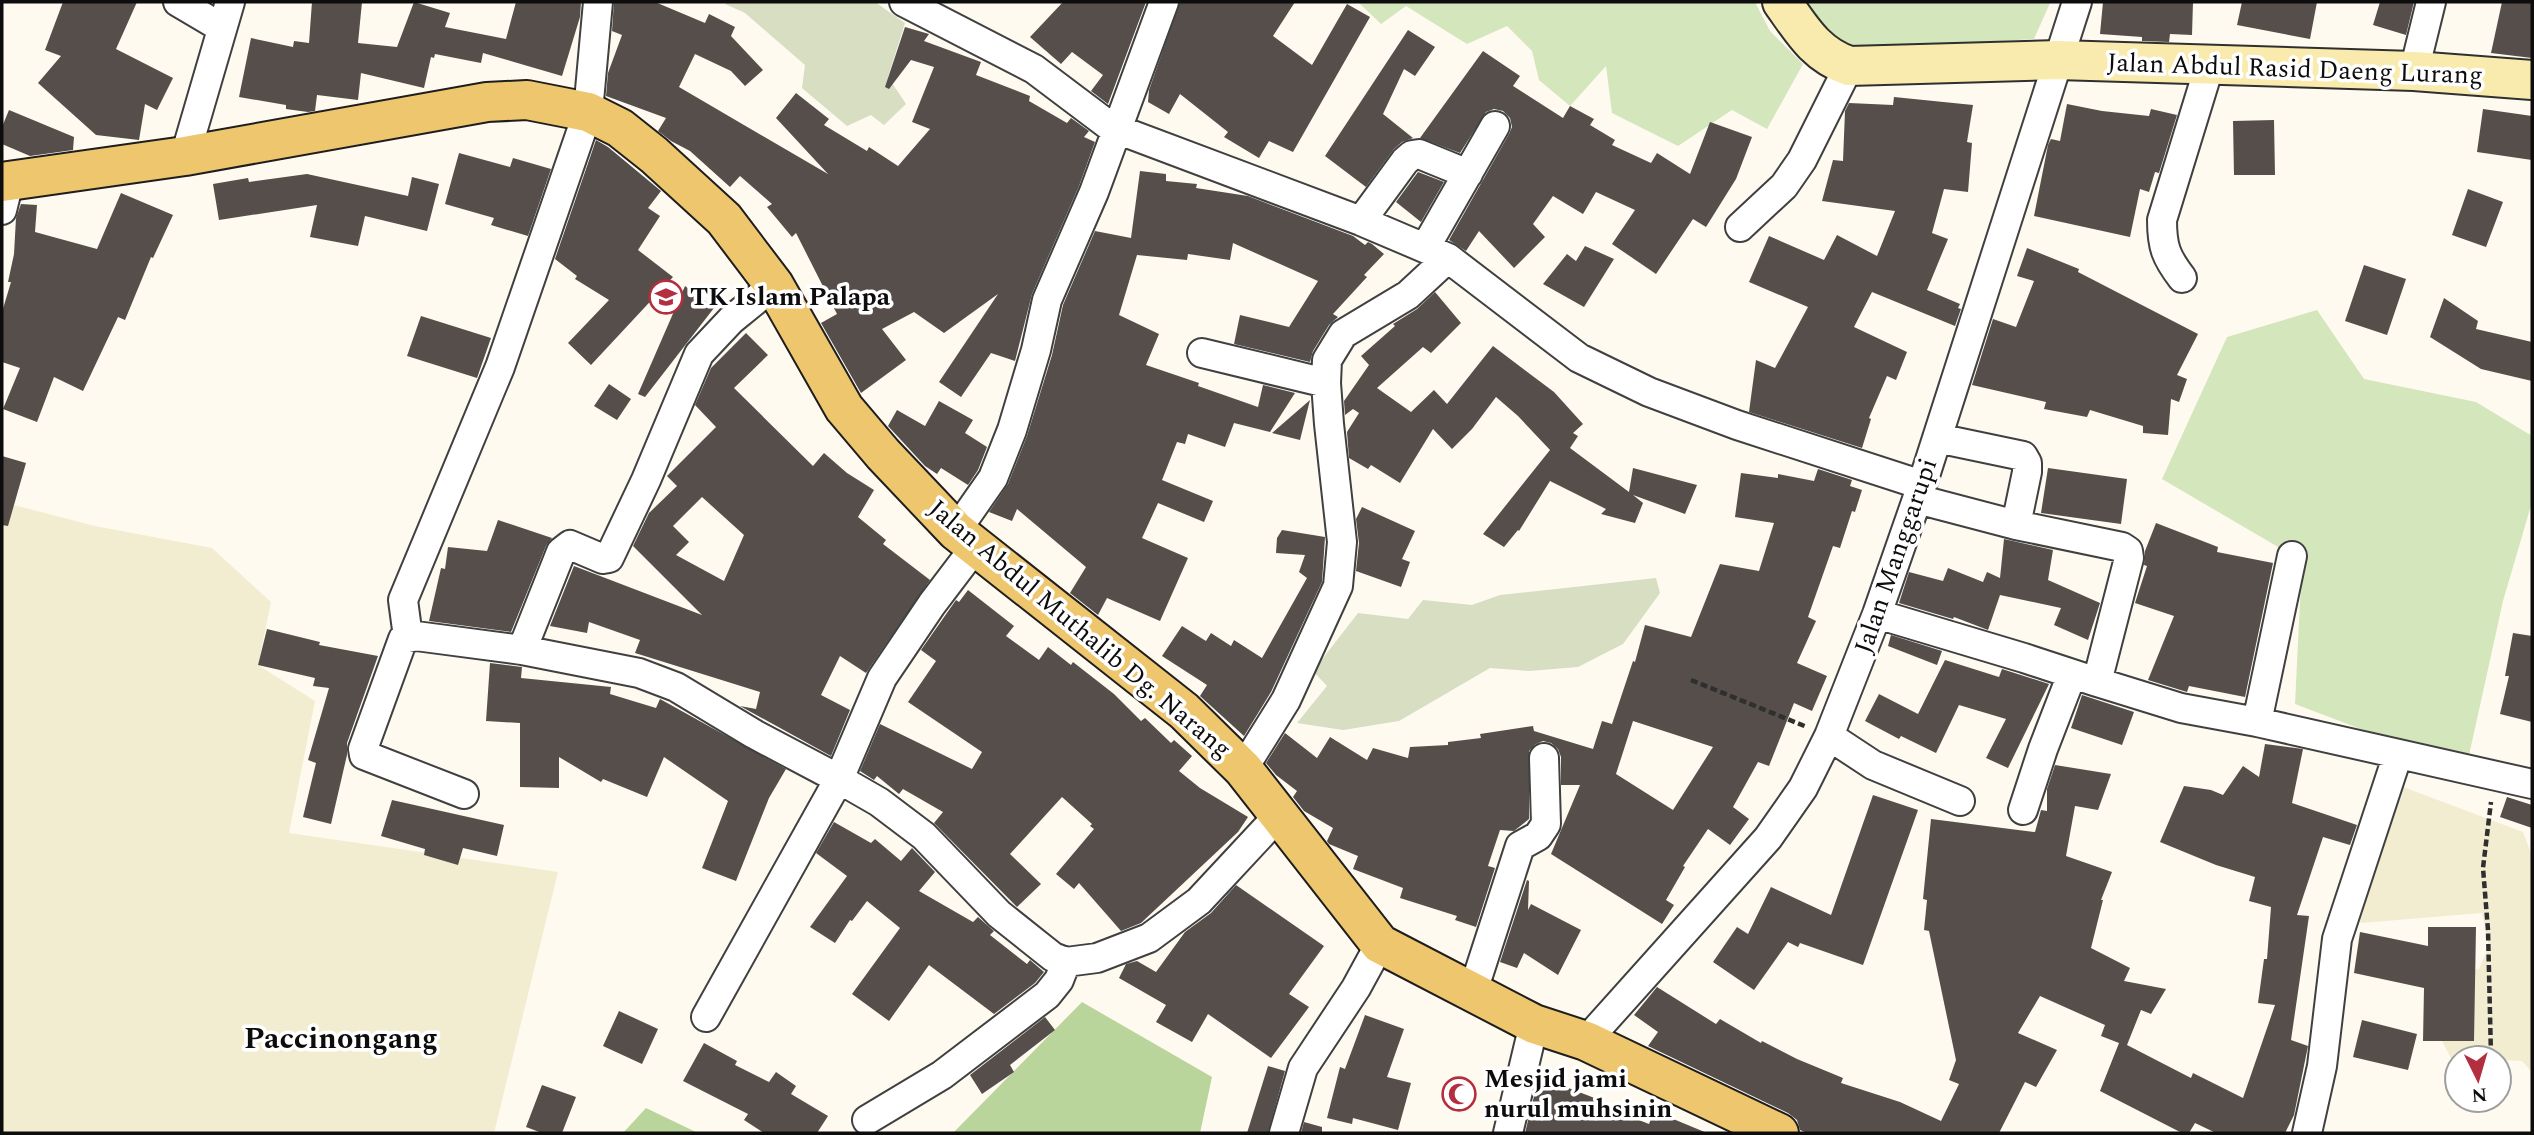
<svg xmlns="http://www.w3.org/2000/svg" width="2534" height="1135" font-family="Spectral,serif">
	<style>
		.farmland { fill: #f2edd0 }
		.green { fill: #d4e6bb }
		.forest { fill: #bad59b }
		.cemetery { fill: #d7dec1 }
		.building { fill: #554e4a; fill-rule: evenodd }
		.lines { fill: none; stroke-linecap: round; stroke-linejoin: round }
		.street-casing { stroke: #404040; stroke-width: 32 }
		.secondary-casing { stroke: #2f2f2f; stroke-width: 42 }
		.primary-casing { stroke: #1e1e1e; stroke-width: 42 }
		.path { stroke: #2f2f2f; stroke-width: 4.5; stroke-dasharray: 7 3.5; stroke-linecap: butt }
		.street { stroke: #fff; stroke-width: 28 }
		.secondary { stroke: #f9ebae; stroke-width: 38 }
		.primary { stroke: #eec66e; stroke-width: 38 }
		.labels { text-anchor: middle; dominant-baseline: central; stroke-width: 7; stroke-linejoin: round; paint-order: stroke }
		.street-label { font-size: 26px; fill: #0d0d0d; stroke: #fff }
		.poi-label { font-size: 26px; font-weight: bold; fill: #0d0d0d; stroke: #fff; text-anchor: start }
		.quarter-label { font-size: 30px; font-weight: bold; fill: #0d0d0d; stroke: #fff }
	</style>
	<rect width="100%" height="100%" fill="#fefaef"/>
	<!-- farmland -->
	<path class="farmland" d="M2,502L95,526L212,548L271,602L258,665L315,701L289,833L558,872L494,1133H2Z
		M2398,785L2523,832L2532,856V1072L2522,1061L2499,1060V1058H2451L2427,1013L2430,972L2479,969L2489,946L2482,913L2361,923L2349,886Z"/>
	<!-- green -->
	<path class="green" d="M1358,2H1755L1770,31L1803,64L1767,129L1732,110L1678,146L1612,113L1606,66L1570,106L1539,80L1532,51L1507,26L1467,44L1406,6L1381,24Z
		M1796,2H2045L2050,3L2034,39L1845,50Z
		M2317,310L2364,379L2476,402L2532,436V502L2503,601L2466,769L2295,704L2302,561L2162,479L2227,337Z"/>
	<!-- forest -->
	<path class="forest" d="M1082,1002L1212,1077L1200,1133H953Z
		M646,1108L698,1133H623Z"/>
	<!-- cemetery -->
	<path class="cemetery" d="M727,2H875L905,23L888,77L906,104L884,125L871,115L847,126L802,88L805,65L745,13L725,4Z
		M1656,578L1660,593L1623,644L1578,667L1529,671L1490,668L1399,721L1343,730L1297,723L1327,686L1313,671L1358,613L1408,619L1423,600L1472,605L1500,595Z"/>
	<!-- building -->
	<path class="building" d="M63,2H137L116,49L173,78L157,110L145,104L139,140L96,135L38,83L61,56L45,50Z
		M312,2H362L358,43L397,47L414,2L450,13L445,27L506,39L516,2H581L580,17L562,76L483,53L481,63L435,54L434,58L431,57L424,88L361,73L358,100L317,95L315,111L308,112L286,109V105L239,97L251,38L293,47L294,41L309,43Z
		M614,2H655L705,23L709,14L735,27L731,36L763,70L745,86L731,71L695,54L679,87L828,174L776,118L796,93L829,119L824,125L867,151L869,147L898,166L930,129L912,122L934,67L911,60L889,89L885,87L905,27L929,34L924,41L981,62L976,75L1030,96L1029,101L1067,123L1071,118L1089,131L1084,137L1095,142L1079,186L1032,294L1015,361L991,353L961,397L939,382L998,294L944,333L914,312L882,329L906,360L861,393L821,323L837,314L796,233L792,237L767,207L772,204L740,176L730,187L690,151L671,141L658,131L666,118L606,96L608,73L622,35L612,31Z
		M1063,2H1146L1108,104L1091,91L1103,75L1072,52L1061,64L1030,37Z
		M1180,2H1295L1273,36L1312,65L1347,4L1370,17L1293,152L1269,141L1259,158L1224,137L1228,132L1180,94L1169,114L1148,102L1149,90Z
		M2103,2H2193L2192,35L2170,34L2169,42L2142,41V37L2100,34Z
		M2242,2H2317L2310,39L2237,25Z
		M2380,2H2414L2406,35L2373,25Z
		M2502,2H2532V58L2491,53Z
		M1408,30L1435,47L1415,76L1404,69L1383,114L1413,138L1402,142L1394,149L1366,187L1325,156Z
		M1483,51L1520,76L1513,86L1563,118L1570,106L1594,119L1590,125L1615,140L1612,145L1651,163L1657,153L1690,174L1710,122L1752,137L1736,179L1706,227L1693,219L1656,274L1612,244L1635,210L1596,192L1583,214L1553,196L1533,224L1545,237L1514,268L1479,231L1466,251L1449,240L1509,134L1512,127L1510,118L1503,111L1494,109L1486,112L1460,153L1420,138Z
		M1894,97L1973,105L1967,142L1972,143L1968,192L1944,189L1932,233L1948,239L1927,290L1960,304L1958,308L1961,309L1955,326L1872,292L1854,327L1907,352L1896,380L1887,376L1869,418L1871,419L1862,448L1749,412L1756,360L1775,368L1808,307L1749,282L1769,236L1824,260L1837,235L1877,256L1895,211L1822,201L1833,160L1843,161L1845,111L1849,103L1893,105Z
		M2067,104L2102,111L2149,116L2151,109L2177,115L2159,173L2155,172L2149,192L2140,189L2130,237L2034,216L2048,145L2051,139L2060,141Z
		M2483,109L2532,116V160L2477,152Z
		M9,110L74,137L73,150L30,156L2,144V127Z
		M2274,120L2275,175H2234L2233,121Z
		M596,140L608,147L661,191L648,208L660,216L638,250L673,277L591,365L568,343L609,300L575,279L577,276L555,259Z
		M459,153L510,167L513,158L551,169L528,236L491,225L494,218L445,204Z
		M1140,171L1166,174V181L1197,184L1196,188L1248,196L1353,236L1365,245L1368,242L1372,244L1384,254L1364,275L1367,277L1333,314L1338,317L1329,325L1313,351L1310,362L1234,344L1240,315L1289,327L1318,281L1233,243L1230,260L1188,254L1187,260L1137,255L1119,315L1159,334L1146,365L1199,383L1198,386L1258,407L1263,385L1295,393L1270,432L1234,423L1225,447L1188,434L1185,444L1177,442L1162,480L1213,501L1204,522L1158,503L1142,538L1188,558L1160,621L1107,598L1098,615L1070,593L1086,567L1017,509L1012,521L989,512L1008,484L1027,436L1052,355L1063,305L1095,231L1131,238Z
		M1418,172L1444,182L1421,222L1396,202Z
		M307,174L408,196L412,177L439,184L427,231L365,216L358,246L310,237L317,205L219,220L213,184L248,178L249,182Z
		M2468,189L2503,202L2486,247L2452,235Z
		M121,193L173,215L153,258L151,257L125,320L118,317L83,391L54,377L37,422L3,409L20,368L2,362V312L11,282H8L14,254L16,218L21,204L37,205L35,232L97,249Z
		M1585,246L1614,259L1584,307L1543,284L1567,254L1576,261Z
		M2027,248L2079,269L2078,272L2198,334L2177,375L2187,379L2179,402L2171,399L2168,435L2143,433V426L2090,410L2087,417L2044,409L2046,402L1972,385L1993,319L2016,327L2034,281L2017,276Z
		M2364,265L2406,279L2387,335L2345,321Z
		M685,286L714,308L645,397L638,394Z
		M1435,292L1461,323L1431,353L1423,347L1377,388L1411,412L1434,390L1447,404L1493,346L1554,392L1583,424L1573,433L1578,436L1570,448L1629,492L1633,468L1697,485L1685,514L1633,495L1643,503L1635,523L1601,514L1606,509L1550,481L1519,531L1518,530L1504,547L1483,534L1550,450L1518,416L1496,397L1472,429L1452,449L1433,429L1400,483L1371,465L1368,469L1349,458L1347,432L1359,413L1353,409L1345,415L1344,401L1369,365L1361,356L1395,326L1393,324L1417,309Z
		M2444,298L2478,321L2476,329L2532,342V381L2481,369L2430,337Z
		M421,316L491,338L477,378L407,356Z
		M746,333L768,355L734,388L813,466L824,453L847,473L874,490L858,517L886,540L883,544L930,580L866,673L840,656L821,695L850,710L831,756L740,706L756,709L760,692L635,653L640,640L589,622L587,633L550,626L574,566L702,615L633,546L649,513L677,486L667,476L716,427L695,405L711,368ZM702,497L744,535L724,581L676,555L689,542L673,526Z
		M609,384L631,399L617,420L594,406Z
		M1310,400L1300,440L1272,433Z
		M939,401L973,420L965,433L987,447L978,470L968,485L941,468L937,474L925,466L888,426L897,410L925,426Z
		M2,456L26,463L8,526L2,525Z
		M2048,468L2127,479L2121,524L2041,513Z
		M1818,469L1852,480L1850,486L1862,490L1855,512L1852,511L1840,548L1833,546L1808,617L1816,621L1797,663L1827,676L1812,711L1794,703L1769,766L1758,762L1733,807L1749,819L1730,845L1708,829L1683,866L1685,867L1666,900L1674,905L1662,924L1551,854L1580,785H1561V757L1558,749L1551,743L1543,741L1536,744L1529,751V819L1514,831L1500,830L1488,866L1495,868L1476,927L1455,920L1457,916L1400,898L1403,888L1353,869L1358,856L1329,844L1327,841L1333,828L1304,811L1293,797L1297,791L1276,775L1266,763L1285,733L1317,758L1330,737L1367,760L1373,748L1408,758L1410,747L1448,745V742L1481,738L1480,734L1533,726L1534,731L1593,749L1602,721L1612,724L1633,661L1635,662L1645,625L1691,637L1720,564L1759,571L1774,523L1735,517L1741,473L1778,478V474L1814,481ZM1633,721L1713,747L1673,810L1616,774Z
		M1362,507L1415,531L1402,559L1410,562L1401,587L1356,571L1359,543L1356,519Z
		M498,520L552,538L546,546L511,632L429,621L441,568L445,569L448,547L487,551Z
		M2156,523L2218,547L2217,552L2273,563L2245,697L2189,686L2187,692L2148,680L2174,616L2135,603L2147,566L2144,565L2145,551Z
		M1282,530L1325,537L1322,582L1271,692L1244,736L1200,696L1207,685L1162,656L1182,626L1206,641L1211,633L1231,646L1234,640L1262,658L1307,578L1299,572L1305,555L1276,553L1277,538Z
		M2004,539L2053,550L2048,580L2100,603L2088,640L2054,625L2061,608L2000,595L1988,630L1954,617L1953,619L1899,603L1909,572L1943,581L1948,568L1983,582L1987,572L2000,578Z
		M968,590L1014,626L1006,636L1039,660L1048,647L1071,665L1073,662L1114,694L1141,721L1145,718L1171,743L1174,740L1192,756L1179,771L1200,788L1248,817L1238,832L1141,923L1121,931L1079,883L1074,889L1056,874L1094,829L1090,826L1092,824L1062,797L1010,854L1041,884L1017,907L934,823L943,812L903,789L899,794L877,776L874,780L860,771L880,724L972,769L982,752L908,702L936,661L921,650L956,600L959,602Z
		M267,629L320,642L319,645L378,656L347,743V755L331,824L303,817L316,763L308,760L329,688L313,686L315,678L258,665Z
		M2513,633L2532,636V722L2500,714L2509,676H2505Z
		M1891,635L1942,651L1937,665L1888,646Z
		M1945,660L1999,677L2002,669L2049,684L2008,768L1986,758L2006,719L1959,705L1936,753L1901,736L1899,739L1865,721L1879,694L1918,714Z
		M490,663L522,667L521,678L611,687L610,694L656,708L660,699L786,769L769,798L736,881L702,868L728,801L664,757L647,797L603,779L601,782L559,757V788L520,787V723L486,721Z
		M2082,695L2134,712L2122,745L2071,728Z
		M2265,744L2303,749L2292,803L2357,825L2350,845L2323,837L2297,915L2309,916L2291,1040L2308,1046L2294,1115L2285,1133H2216L2195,1123L2189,1133H2182L2100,1091L2119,1043L2101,1036L2105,1025L2040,996L2018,1033L2057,1050L2036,1087L2025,1082L1999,1133H1807L1800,1130L1797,1120L1788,1113L1648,1046L1658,1032L1634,1015L1657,987L1716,1024L1720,1019L1761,1043L1762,1041L1797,1059L1843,1078L1841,1083L1900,1102L1941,1121L1959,1084L1949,1080L1956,1060L1929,931L1924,930L1927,900L1923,899L1931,819L2035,832L2041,810L2047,811V789L2055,765L2111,774L2098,810L2075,806L2066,856L2112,872L2101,900H2103L2091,948L2130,968L2124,981L2166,989L2151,1014L2141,1010L2127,1045L2191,1078L2193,1073L2243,1098L2275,1005L2258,1003L2264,959H2267L2271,907L2249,901L2255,877L2216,865L2160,842L2184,786L2211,790L2223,795L2243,766L2259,777Z
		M1873,795L1918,810L1863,965L1800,943L1798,947L1788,942L1754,990L1713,962L1737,927L1748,934L1771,887L1831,915Z
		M2507,797L2532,805V828L2500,817Z
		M392,800L504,825L497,856L463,848L458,865L424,855L425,849L381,836Z
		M834,822L871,843L875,839L901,861L912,848L935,872L919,891L973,922L978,917L994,931L990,935L1027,964L1030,960L1044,972L1035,983L994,1014L929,965L889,1021L852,994L900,928L867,901L852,921L850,920L835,943L810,927L847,876L816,853Z
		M1527,880L1529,881L1528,910L1531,904L1581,930L1558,975L1524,953L1517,968L1500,962Z
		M1236,885L1324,946L1289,994L1309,1007L1271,1058L1208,1014L1192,1042L1156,1022L1166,1005L1119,978L1126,964L1137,961L1156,972L1185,932L1211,913Z
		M2428,927H2476L2474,1041H2423L2424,988L2354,973L2360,932L2428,946Z
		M619,1011L658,1029L642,1064L603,1046Z
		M1365,1015L1404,1029L1387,1077L1411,1083L1398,1130L1353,1118L1352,1124L1327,1118L1340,1067L1345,1069Z
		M1045,1017L1055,1030L1010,1065L1014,1072L982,1094L970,1075Z
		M2362,1020L2417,1034L2408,1070L2353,1057Z
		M704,1043L737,1061L735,1065L769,1082L776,1072L796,1086L791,1094L828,1116L817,1133H764L744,1120L748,1114L683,1081Z
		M1268,1066L1285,1071L1268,1133H1247Z
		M1538,1080L1558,1084L1605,1102L1603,1106L1649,1124L1654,1111L1707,1133H1525Z
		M542,1085L576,1097L562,1133H542L526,1127Z
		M1304,1122L1322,1127V1133H1301Z"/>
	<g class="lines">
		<defs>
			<path id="street" d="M178,2L222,28
				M904,2L1034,69L1111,127L1361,221L1448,258L1579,358L1649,392L1737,425L1922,485
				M2414,71L2431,2
				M185,156L230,2
				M2,210L9,182
				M1361,221L1405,161L1412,155L1419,154L1468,174
				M1740,227L1784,186L1802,160L1849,66
				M1425,248L1495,126
				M2182,278C2166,257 2162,247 2162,220L2210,64
				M1202,353L1326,383
				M1937,438L2023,456L2027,463V472L2016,525L2122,547L2128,551L2129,558L2097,682L2181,708L2257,722L2532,784
				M1917,499L2016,525
				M956,531L993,478L1012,430L1036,350L1047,300L1094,192L1164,2
				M976,546L932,604L882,678L839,779L879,802L924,836L999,914L1053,957L1066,962L1097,958L1149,938L1199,901L1280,814
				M1877,614L2024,658L2097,682
				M408,637L403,600L500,367L588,112L598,2
				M2257,722L2292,556
				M1829,736L1873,765L1960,801
				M1243,769L1286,700L1338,586L1342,542L1329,424L1326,383L1327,360L1343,334L1408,295L1448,258
				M464,794L364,755L363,749L403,639L416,636L522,650
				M2023,810L2043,749L2072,674
				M1473,991L1520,846L1538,836L1546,824L1544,758
				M706,1017L839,779L754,734L676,687L639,673L522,650L561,552L570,545L603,559L609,558L646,480L699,354L731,320L774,285
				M1586,1041L1768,838L1803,788L1829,736L1877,614L1922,485L2077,2
				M867,1120L942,1075L1047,995L1059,980L1066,962
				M1284,1133L1303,1068L1356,988L1380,944
				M1508,1133L1534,1024
				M2307,1133L2322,1066L2337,939L2398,754"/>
			<path id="secondary" d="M1782,2C1802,30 1815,54 1849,66L2058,60L2414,71L2532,80"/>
			<path id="primary" d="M2,182L185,156L487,102L527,100L588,112L620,128L654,155L724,219L774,285L844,408L883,454L956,531L1184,711L1243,769L1380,944L1534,1024L1586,1041L1779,1133"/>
		</defs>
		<!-- street casing -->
		<use href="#street" class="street-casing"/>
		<!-- secondary casing -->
		<use href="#secondary" class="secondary-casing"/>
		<!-- primary casing -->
		<use href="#primary" class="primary-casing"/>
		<!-- path -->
		<path class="path" d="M1691,680L1807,727
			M2491,1056L2488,930L2483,868L2491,802"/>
		<!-- street -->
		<use href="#street" class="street"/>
		<!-- secondary -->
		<use href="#secondary" class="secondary"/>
		<!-- primary -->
		<use href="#primary" class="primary"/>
	</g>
	<!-- icons -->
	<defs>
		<symbol id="school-ring" viewBox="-11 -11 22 22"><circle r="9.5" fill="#fff" stroke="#b32f3f" stroke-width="1.5"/><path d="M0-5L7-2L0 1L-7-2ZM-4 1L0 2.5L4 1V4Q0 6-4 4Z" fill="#b32f3f"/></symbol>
		<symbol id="mosque-ring" viewBox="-11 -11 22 22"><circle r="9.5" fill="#fff" stroke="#b32f3f" stroke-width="1.5"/><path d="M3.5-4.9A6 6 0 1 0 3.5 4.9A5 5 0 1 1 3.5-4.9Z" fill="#b32f3f"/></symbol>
	</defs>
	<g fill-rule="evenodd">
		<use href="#school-ring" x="647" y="278" width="38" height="38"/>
		<use href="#mosque-ring" x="1440" y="1075" width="38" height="38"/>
	</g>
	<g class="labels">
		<!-- street labels -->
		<g class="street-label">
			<text transform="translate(2295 69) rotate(2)">Jalan Abdul Rasid Daeng Lurang</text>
			<text transform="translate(1896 556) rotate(-71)">Jalan Manggarupi</text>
			<text transform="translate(1080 629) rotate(40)">Jalan Abdul Muthalib Dg. Narang</text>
		</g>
		<!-- poi labels -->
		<g class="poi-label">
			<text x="690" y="297">TK Islam Palapa</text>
			<text x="1484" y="1079">Mesjid jami<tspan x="1484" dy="30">nurul muhsinin</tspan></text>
		</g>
		<!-- quarter labels -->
		<g class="quarter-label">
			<text x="341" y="1039">Paccinongang</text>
		</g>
	</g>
	<!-- border -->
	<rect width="2534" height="1135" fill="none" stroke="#0d0d0d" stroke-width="7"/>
	<!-- north arrow -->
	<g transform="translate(2478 1079) rotate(175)"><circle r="33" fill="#ffffff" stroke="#9e9e9e" stroke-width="2"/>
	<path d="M0-5L12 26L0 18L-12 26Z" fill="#b32f3f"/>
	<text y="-10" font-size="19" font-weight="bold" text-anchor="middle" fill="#0d0d0d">N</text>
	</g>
</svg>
